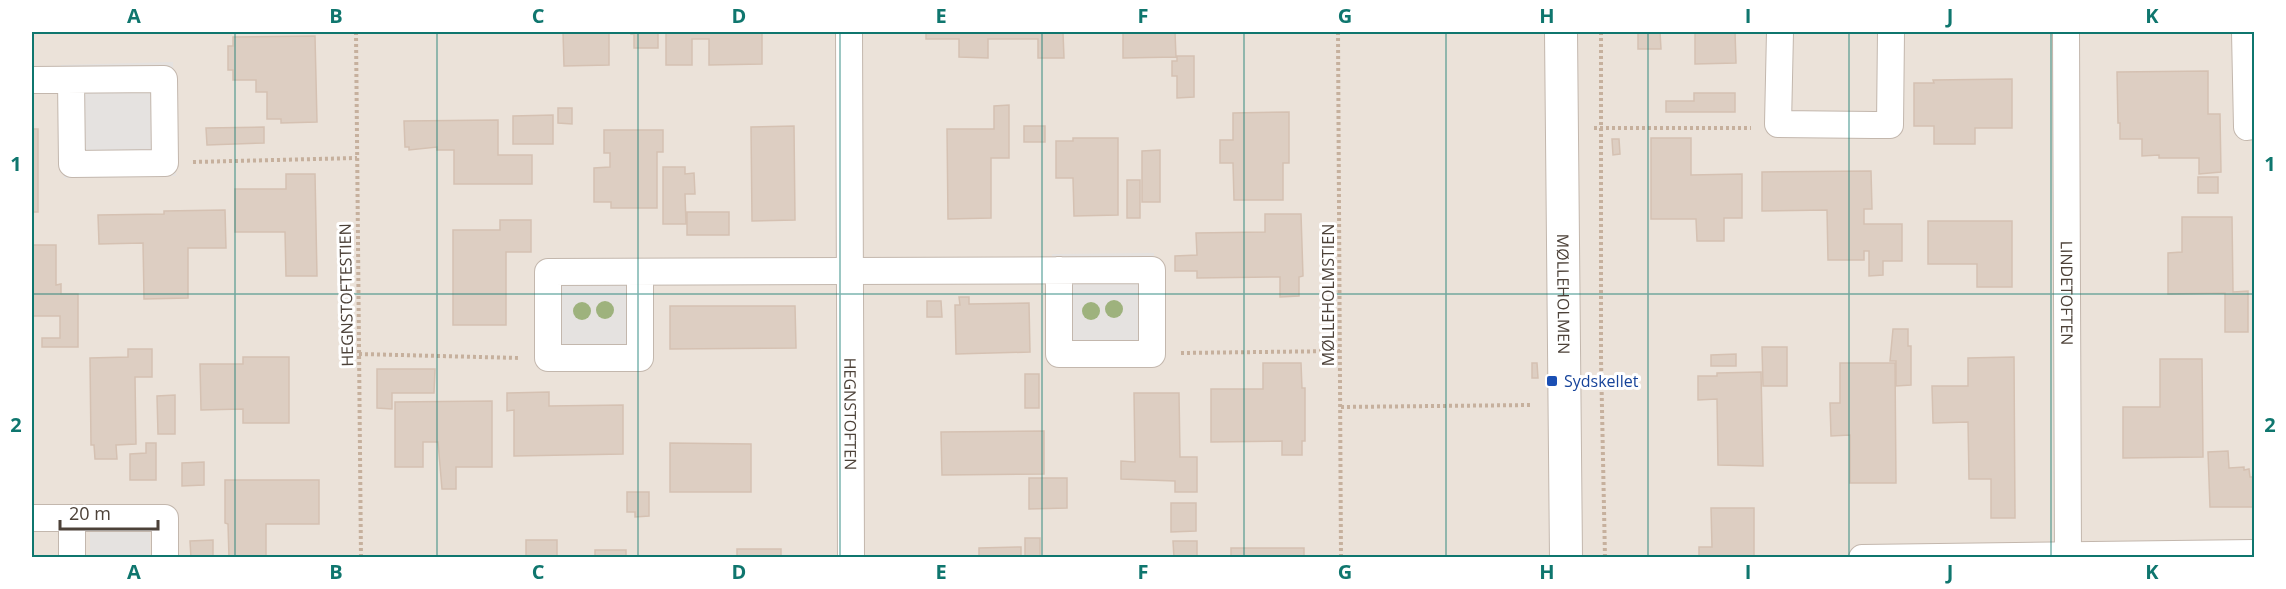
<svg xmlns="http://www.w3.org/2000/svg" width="2286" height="589" font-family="'Open Sans',sans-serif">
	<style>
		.residential { fill: #ebe2d9 }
		.parking { fill: #e5e2e0 }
		.building { fill: #ddcec2; stroke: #d5c1b2; stroke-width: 1.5 }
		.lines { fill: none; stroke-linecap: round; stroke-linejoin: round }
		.minor-casing { stroke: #c3b7ad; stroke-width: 28 }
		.tertiary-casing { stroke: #c3b7ad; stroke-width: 34 }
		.path { stroke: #c6b09d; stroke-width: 4; stroke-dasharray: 3 3; stroke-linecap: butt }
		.minor { stroke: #fff; stroke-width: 26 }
		.tertiary { stroke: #fff; stroke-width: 32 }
		.tree { fill: #9eb27d }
		.grid { fill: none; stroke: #0f766e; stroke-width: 1.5; stroke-opacity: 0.55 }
		.transit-dot { fill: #1a4fb4; stroke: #fff; stroke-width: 2 }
		.labels { text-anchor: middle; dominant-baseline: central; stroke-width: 6; stroke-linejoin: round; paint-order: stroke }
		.street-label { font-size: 16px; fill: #4c4138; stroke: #fff }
		.transit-label { font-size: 16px; fill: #164399; stroke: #fff; text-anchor: start }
		.neatline { fill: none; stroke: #0f766e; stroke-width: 2 }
		.grid-label { font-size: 20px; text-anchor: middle; font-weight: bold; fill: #0f766e }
	</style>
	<rect width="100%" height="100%" fill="#f7f1eb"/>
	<!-- residential -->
	<path class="residential" d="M32,32H2254V557H32Z"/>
	<!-- parking -->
	<path class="parking" d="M173,62L176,176L64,178L61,65Z
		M1154,253L1155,360L1053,361L1052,254Z
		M648,260L652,365L547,370L543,264Z
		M150,531V557H90V532Z"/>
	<!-- building -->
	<path class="building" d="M563,32H609V65L564,66Z
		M631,32H658V48H634V34H631Z
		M666,32H762V64L709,65V39H692V65H666Z
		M926,32H1063L1064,58H1038V39H988V58L959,57V39H926Z
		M1123,32H1175L1176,57L1123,58Z
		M1638,32H1660L1661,49H1638Z
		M1695,32H1735L1736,63L1695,64Z
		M315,36L317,122L281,123V119H267V92H256V80H233V70H228V46H233V37Z
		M1177,56H1194V97L1177,98V76H1172V61H1177Z
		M2208,71V114H2220L2221,172L2199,174V158H2159V155L2142,156V139H2120V123H2118L2117,72Z
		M2012,79V128H1975V144H1934V126H1914V83H1934L1933,80Z
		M1694,93H1735V112H1666V101H1694Z
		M1009,105V158H991V218L948,219L947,129H994V106Z
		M558,108H572V124L558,123Z
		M1289,112V163H1283V200H1234L1233,163H1220V140H1233V113Z
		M553,115V144H513V116Z
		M498,120V155H532V184H454V150H437V147L409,150V147H405L404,121Z
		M794,126L795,220L752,221L751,127Z
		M1024,126H1045V142H1024Z
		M264,127V143L207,145L206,128Z
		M32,129H38V212H32Z
		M604,130H663V152H657V208H611V202H594V168L610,167V153H604Z
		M1073,138H1118V215L1074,216L1073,178H1056V141H1073Z
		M1651,138H1691V175L1742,174V218H1724V241H1697L1696,219H1651Z
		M1612,139H1619L1620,154L1613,155Z
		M1160,150V202H1142V151Z
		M663,167H685V174L694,173L695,194H685L686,224H663Z
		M1871,171L1872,209H1864V224H1902V261H1883V275L1869,276V251H1864V260H1828L1827,210L1762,211V172Z
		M286,174H315L317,276H286L285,232H235V189H286Z
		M2198,177H2218V193H2198Z
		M1127,180H1140V218H1127Z
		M225,210L226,248H188V298L144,299L143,243L99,244L98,215L164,214V211Z
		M687,212H729V235H687Z
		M1265,214H1301L1303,276L1299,277V296L1280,297V277L1197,278V271H1175V256L1197,255L1196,233L1265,232Z
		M2182,217H2232L2233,292L2248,291V332H2225V293L2168,294V253L2182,252Z
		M500,220H531V252H506V325H453V230H500Z
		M1928,221H2012V287H1977V264H1928Z
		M32,245H56V285L61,284V294H78V347H42V338H60V316H33Z
		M959,297H969V304L1029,303L1030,352L956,354L955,305H960Z
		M927,301H941L942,317H927Z
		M670,306H795L796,348L670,349Z
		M1893,329H1908V346H1911V385L1896,386V361H1890Z
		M1762,347H1787V386H1763Z
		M128,349H152V377H135L136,444L116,445L117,459H95L94,445H91L90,358L128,357Z
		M1736,354V366H1711V355Z
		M243,357H289V423H243V409L201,410L200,364H243Z
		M2014,357L2015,518H1991V479H1969L1968,422L1933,423L1932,386H1968V358Z
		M2160,359H2202L2203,457L2123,458V407H2160Z
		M1263,363H1301L1302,388H1305V441H1302V455H1282V441L1211,442V389H1263Z
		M1532,363H1537L1538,378H1532Z
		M1840,363H1895L1896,483H1850V435L1831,436L1830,403H1840Z
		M377,369H435L434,393H392V409L377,408Z
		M1761,372L1763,466L1718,465L1717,399L1698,400V376H1717V373Z
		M1025,374H1039V408H1025Z
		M549,392V406L623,405V454L514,456V410L507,411V393Z
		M1134,393H1179L1180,457H1197V492H1175V481L1121,479V461L1135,462Z
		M175,395V434H158L157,396Z
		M492,401V467H456V489H442L438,442H423V467H395V402Z
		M1044,431V474L942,475L941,432Z
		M146,443H156V480H130V454L146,453Z
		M670,443L751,444V492H670Z
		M2228,451L2229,468L2244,467V470L2249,469L2250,477H2254V507H2210L2208,452Z
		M204,462V485L182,486V463Z
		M1029,478H1067V508L1029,509Z
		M225,480H319V524H266V558H229L228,524L225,523Z
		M627,492H649V516L635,517V512H627Z
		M1171,503H1196V531L1171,532Z
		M1711,508H1754V558H1699V547H1712Z
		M1025,538H1040V558H1025Z
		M213,540V558H191L190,541Z
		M526,540H557V558H437L526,557Z
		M1173,541H1197V558H1174Z
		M1021,547V558H979V548Z
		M1231,548H1304V558H1231Z
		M737,549H781V558H737Z
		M595,550H626V558H595Z"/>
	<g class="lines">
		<defs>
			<g id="minor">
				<path id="s1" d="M849,32L851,558"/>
				<path d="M1780,32L1778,124L1874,125H1890L1891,32"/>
				<path id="s2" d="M2066,32L2068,558"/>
				<path d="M2245,32L2247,127L2254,126"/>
				<path d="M32,80L164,79L165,163L72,164L71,80"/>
				<path d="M640,272V358H548V272L1152,270V354H1059V270"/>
				<path d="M32,518H165V558"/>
				<path d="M72,518V558"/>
				<path d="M1862,558L2254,553"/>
			</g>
			<g id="tertiary">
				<path id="s3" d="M1561,32L1566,558"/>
			</g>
		</defs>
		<!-- minor casing -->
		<use href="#minor" class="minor-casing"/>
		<!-- tertiary casing -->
		<use href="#tertiary" class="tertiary-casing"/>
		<!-- path -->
		<path class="path" d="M356,32L361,558
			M1338,32L1341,558
			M1601,32V359L1605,558
			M1594,128H1751
			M193,162L357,158
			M1181,353L1340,351
			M359,354L520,358
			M1341,407L1532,405"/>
		<!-- minor -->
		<use href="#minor" class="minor"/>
		<!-- tertiary -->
		<use href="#tertiary" class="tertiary"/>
	</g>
	<!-- trees -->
	<g class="tree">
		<circle cx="1114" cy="309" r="9"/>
		<circle cx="605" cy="310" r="9"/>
		<circle cx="582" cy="311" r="9"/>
		<circle cx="1091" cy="311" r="9"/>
	</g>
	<!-- grid -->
	<path class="grid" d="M235,32V558M437,32V558M638,32V558M840,32V558M1042,32V558M1244,32V558M1446,32V558M1648,32V558M1849,32V558M2051,32V558M32,294H2254"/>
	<!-- markers -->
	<rect class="transit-dot" x="1546" y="375" width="12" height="12" rx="3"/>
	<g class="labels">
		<!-- street labels -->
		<g class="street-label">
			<text stroke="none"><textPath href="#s2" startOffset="261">LINDETOFTEN</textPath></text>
			<text stroke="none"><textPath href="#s3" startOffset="262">MØLLEHOLMEN</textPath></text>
			<text transform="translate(346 295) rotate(-91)">HEGNSTOFTESTIEN</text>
			<text transform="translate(1328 295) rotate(-90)">MØLLEHOLMSTIEN</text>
			<text stroke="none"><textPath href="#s1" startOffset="382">HEGNSTOFTEN</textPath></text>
		</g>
		<!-- transit labels -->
		<g class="transit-label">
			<text x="1564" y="381">Sydskellet</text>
		</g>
	</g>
	<!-- border -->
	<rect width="2286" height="589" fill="none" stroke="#ffffff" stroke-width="66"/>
	<!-- scale -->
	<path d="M60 520v9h98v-9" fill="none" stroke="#4c4138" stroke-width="3"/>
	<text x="69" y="520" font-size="18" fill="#4c4138" stroke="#ffffff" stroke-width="4.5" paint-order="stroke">20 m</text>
	<rect x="33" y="33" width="2220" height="523" class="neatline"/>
	<g class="grid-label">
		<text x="134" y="23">A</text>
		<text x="336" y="23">B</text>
		<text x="538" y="23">C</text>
		<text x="739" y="23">D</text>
		<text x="941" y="23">E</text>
		<text x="1143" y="23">F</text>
		<text x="1345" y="23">G</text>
		<text x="1547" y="23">H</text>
		<text x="1748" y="23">I</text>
		<text x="1950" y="23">J</text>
		<text x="2152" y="23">K</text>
		<text x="16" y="171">1</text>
		<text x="2270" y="171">1</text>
		<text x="16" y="432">2</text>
		<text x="2270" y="432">2</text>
		<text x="134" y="579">A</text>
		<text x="336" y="579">B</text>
		<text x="538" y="579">C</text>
		<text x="739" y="579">D</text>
		<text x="941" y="579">E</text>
		<text x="1143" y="579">F</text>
		<text x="1345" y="579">G</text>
		<text x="1547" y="579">H</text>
		<text x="1748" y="579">I</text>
		<text x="1950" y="579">J</text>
		<text x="2152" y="579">K</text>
	</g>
</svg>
